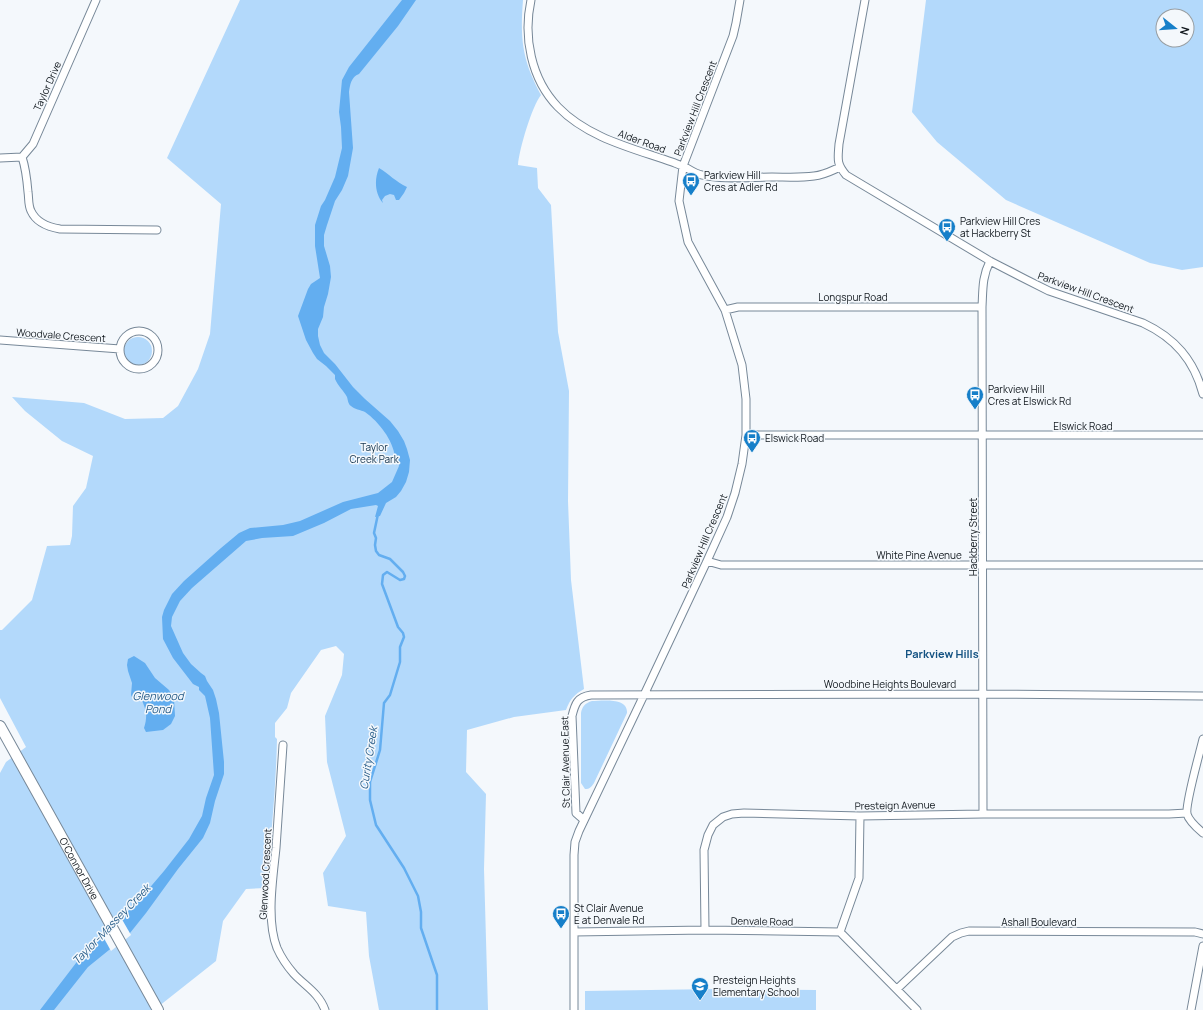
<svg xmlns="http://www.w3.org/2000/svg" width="1203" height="1010" font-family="Manrope,sans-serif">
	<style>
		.green { fill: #b3d9fb; fill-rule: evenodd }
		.water { fill: #63aef0 }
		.pier { fill: #f4f8fc }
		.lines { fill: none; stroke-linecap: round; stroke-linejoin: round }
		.stream { stroke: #63aef0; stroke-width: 2.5 }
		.minor-casing { stroke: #778898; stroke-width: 9 }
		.secondary-casing { stroke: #778898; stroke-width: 12 }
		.minor { stroke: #fff; stroke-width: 7 }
		.secondary { stroke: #fff; stroke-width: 10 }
		.labels { text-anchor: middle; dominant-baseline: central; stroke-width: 3; stroke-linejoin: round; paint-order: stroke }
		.street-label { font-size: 10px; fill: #0f161c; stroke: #f4f8fc }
		.poi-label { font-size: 10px; fill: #0f161c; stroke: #f4f8fc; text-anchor: start }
		.park-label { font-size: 10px; fill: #12324c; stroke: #f4f8fc }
		.neighbourhood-label { font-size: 11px; font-weight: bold; fill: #135282; stroke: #f4f8fc }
		.water-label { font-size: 11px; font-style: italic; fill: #275c88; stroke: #f4f8fc }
	</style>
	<rect width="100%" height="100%" fill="#f4f8fc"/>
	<!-- green -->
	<path class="green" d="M240,0H523C520,39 522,60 541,95C532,106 519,150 518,165L537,168L538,188L551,205L558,332L569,391L568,501L571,580L584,689C575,694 570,699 566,710L514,717L467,730L466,772L486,794L484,869L488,1010H379L369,956L366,912L328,906L323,873L346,836L327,762L325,716L342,675L344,654L336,646L321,650L291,693L287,708L275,723V737L277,739C276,789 271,838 266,888L246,889L223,921L216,961L154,1010H0V773L6,762L26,747L0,698V630H2L32,600L47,546L70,545L72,536L73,506L86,488L93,456L62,441L25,411L12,397L84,403L125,419L163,418L178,406L198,369L210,334L221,204L167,158Z
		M926,0H1203V267L1182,270L1150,263L1006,200L937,142L912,112ZM1163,16H1187V40H1163Z
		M124 351a14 14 0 1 1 28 0a14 14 0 1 1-28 0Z
		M592,701C602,701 628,697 627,713L594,783C591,787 590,789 585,789L581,783V713C582,707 585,703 592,701Z
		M716,989L816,990V1010H585V991Z"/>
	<!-- water -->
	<path class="water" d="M402,0H416L398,26L359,74C351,77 350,85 349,92L353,148L348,176L342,190L335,201L327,225L324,235V246L330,266L331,277L328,294L324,307L323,317L318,329V336L320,345L324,353L335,364L353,387L365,399L390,421L398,431L404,441L407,449L410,460L409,472L406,482L401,491L396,497L386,503L380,516L375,517L378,506L376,505L351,509L324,523L293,536L262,538L246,541L192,588L180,601L172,617L171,626L183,653L191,664L201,673L205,676L207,681L213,690L216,699L219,713L224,762V774L215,801L210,823L203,838L178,869L146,913L130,933L88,967L54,1010H40L89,946L135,905L164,871L189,839L202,816L206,798L214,775L210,718L205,696L199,690V687L193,684L173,658L163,639L162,617L164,610L172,594L184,581L221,548L239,533L250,528L283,525L300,521L343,502L378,493L392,482L399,466L398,460L395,457C393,440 379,422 365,412C361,410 354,409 351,406C348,404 348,400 347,397C344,391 338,386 335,379V375L326,366L317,359L313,353L306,340L298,316L308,289L311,284L320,278L315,246V225L321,206L325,200L335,177L342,148L341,127L339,112L342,80L349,67Z
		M379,168C389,174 396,182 407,187L404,193L399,200H396L394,195L390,194L385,196L382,200L383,203C375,194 374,180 379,168Z
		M134,656L145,663L155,678L169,690L174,699L175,716L171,724L163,730L146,732L144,728C148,715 146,710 141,698L137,696L132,697L131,695L132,683L128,671L127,665L128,659Z"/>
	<!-- pier -->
	<path class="pier" d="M120,916L131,935L111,951L101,933Z"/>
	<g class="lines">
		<!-- stream -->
		<path class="stream" d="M378,514L374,533L376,538L375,545L376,551L379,555L390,559L403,572L405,576L404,579L400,580L387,572L383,575L382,584L398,627L403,633L404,637L400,647V662L390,695L384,703L380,750L370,782V800L376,825L404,868L418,896L421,912V928L437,975V1010"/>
		<defs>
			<path id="minor" d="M531,0C523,37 531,79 558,107C588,138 632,148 672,162C675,163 679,165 683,166C689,169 695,174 702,175C722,180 751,177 772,177C786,177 800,178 814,176C824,175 831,171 840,167
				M865,0L839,144C838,159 836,163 846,175L990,261L1027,280L1049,291L1143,323C1175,338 1194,360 1203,394
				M22,157C26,169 27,180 28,192C29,198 28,205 31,211C36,222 48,227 60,229L157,230
				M0,158L22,157L33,144L96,0
				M725,310L738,307H982
				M120 350a19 19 0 1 1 38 0a19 19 0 1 1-38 0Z
				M0,340L120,349
				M746,435H1203
				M707,561L721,565H1203
				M1203,739C1200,752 1185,804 1187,814C1189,821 1197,828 1203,833
				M283,745C281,779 278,814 276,848C273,878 266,920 277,948C281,957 287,966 294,974C305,986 319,993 325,1010
				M983,814L982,307C983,289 982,277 990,261
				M584,820L576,813L572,716C575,704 577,697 591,695L984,694L1203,696
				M705,930L704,850L708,835L713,825L723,817L732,814L744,813L860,816L983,814H1169L1187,813
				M574,932L705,930L840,932L917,1010
				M840,932L859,878L860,816
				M897,989L952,937L961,933L969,931L1195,932L1203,934
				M574,1010V855L575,842L579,831L644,695L707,561L727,517L735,493L742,464L746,435V399L742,365L725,310L688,242L679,201L683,166L733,36L736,23L740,0
				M1191,1010L1203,946"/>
			<g id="secondary">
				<path id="s1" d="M0,726L158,1010"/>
			</g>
		</defs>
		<!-- minor casing -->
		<use href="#minor" class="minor-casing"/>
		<!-- secondary casing -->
		<use href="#secondary" class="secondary-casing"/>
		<!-- minor -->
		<use href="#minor" class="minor"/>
		<!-- secondary -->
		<use href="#secondary" class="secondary"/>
	</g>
	<!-- icons -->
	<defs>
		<symbol id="bus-pin" viewBox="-11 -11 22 30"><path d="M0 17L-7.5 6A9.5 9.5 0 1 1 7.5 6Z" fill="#167fc9" stroke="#f4f8fc"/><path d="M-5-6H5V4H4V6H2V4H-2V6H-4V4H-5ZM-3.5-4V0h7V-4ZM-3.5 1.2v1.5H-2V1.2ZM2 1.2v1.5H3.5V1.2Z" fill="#fff"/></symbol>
		<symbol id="school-pin" viewBox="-11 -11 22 30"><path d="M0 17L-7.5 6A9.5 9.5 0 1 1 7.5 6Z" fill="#167fc9" stroke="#f4f8fc"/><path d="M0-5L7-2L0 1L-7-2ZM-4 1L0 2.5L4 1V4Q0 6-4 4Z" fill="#fff"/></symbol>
	</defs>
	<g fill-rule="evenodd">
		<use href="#bus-pin" x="681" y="171" width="20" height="27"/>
		<use href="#bus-pin" x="937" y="217" width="20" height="27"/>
		<use href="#bus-pin" x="965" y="385" width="20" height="27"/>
		<use href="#bus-pin" x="742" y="428" width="20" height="27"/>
		<use href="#bus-pin" x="551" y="904" width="20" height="27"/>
		<use href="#school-pin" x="690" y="976" width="20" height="27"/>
	</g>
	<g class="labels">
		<!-- street labels -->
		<g class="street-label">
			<text transform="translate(47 86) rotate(-66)">Taylor Drive</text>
			<text transform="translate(695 108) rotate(-69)">Parkview Hill Crescent</text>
			<text transform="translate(642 141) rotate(20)">Alder Road</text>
			<text transform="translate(1086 292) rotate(20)">Parkview Hill Crescent</text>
			<text x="853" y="297">Longspur Road</text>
			<text transform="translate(61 335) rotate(4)">Woodvale Crescent</text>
			<text x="1083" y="426">Elswick Road</text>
			<text transform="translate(973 537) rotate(-90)">Hackberry Street</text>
			<text transform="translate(704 541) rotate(-67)">Parkview Hill Crescent</text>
			<text x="919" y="555">White Pine Avenue</text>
			<text x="890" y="684">Woodbine Heights Boulevard</text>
			<text transform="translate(565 762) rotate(-91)">St Clair Avenue East</text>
			<text transform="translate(895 805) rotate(-1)">Presteign Avenue</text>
			<text stroke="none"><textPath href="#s1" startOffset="163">O'Connor Drive</textPath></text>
			<text transform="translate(265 874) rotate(-87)">Glenwood Crescent</text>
			<text transform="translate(762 921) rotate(1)">Denvale Road</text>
			<text x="1039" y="922">Ashall Boulevard</text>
		</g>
		<!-- poi labels -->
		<g class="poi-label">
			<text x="704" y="175">Parkview Hill<tspan x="704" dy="12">Cres at Adler Rd</tspan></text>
			<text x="960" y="221">Parkview Hill Cres<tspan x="960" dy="12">at Hackberry St</tspan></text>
			<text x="988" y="389">Parkview Hill<tspan x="988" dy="12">Cres at Elswick Rd</tspan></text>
			<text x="765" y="438">Elswick Road</text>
			<text x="574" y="908">St Clair Avenue<tspan x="574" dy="12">E at Denvale Rd</tspan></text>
			<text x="713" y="980">Presteign Heights<tspan x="713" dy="12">Elementary School</tspan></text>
		</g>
		<!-- park labels -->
		<g class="park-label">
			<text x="374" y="447">Taylor<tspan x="374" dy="12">Creek Park</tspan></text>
		</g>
		<!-- neighbourhood labels -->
		<g class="neighbourhood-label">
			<text x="942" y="653">Parkview Hills</text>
		</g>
		<!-- water labels -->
		<g class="water-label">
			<text x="158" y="695">Glenwood<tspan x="158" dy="13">Pond</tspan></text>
			<text transform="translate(368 758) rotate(-81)">Curity Creek</text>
			<text transform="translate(111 924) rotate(-46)">Taylor-Massey Creek</text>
		</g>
	</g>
	<!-- north arrow -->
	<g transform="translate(1175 28) rotate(107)"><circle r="19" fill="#f4f8fc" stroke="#989ea2"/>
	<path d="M0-3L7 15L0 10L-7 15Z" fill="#167fc9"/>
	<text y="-6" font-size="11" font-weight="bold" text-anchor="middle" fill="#0f161c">N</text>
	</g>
</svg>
